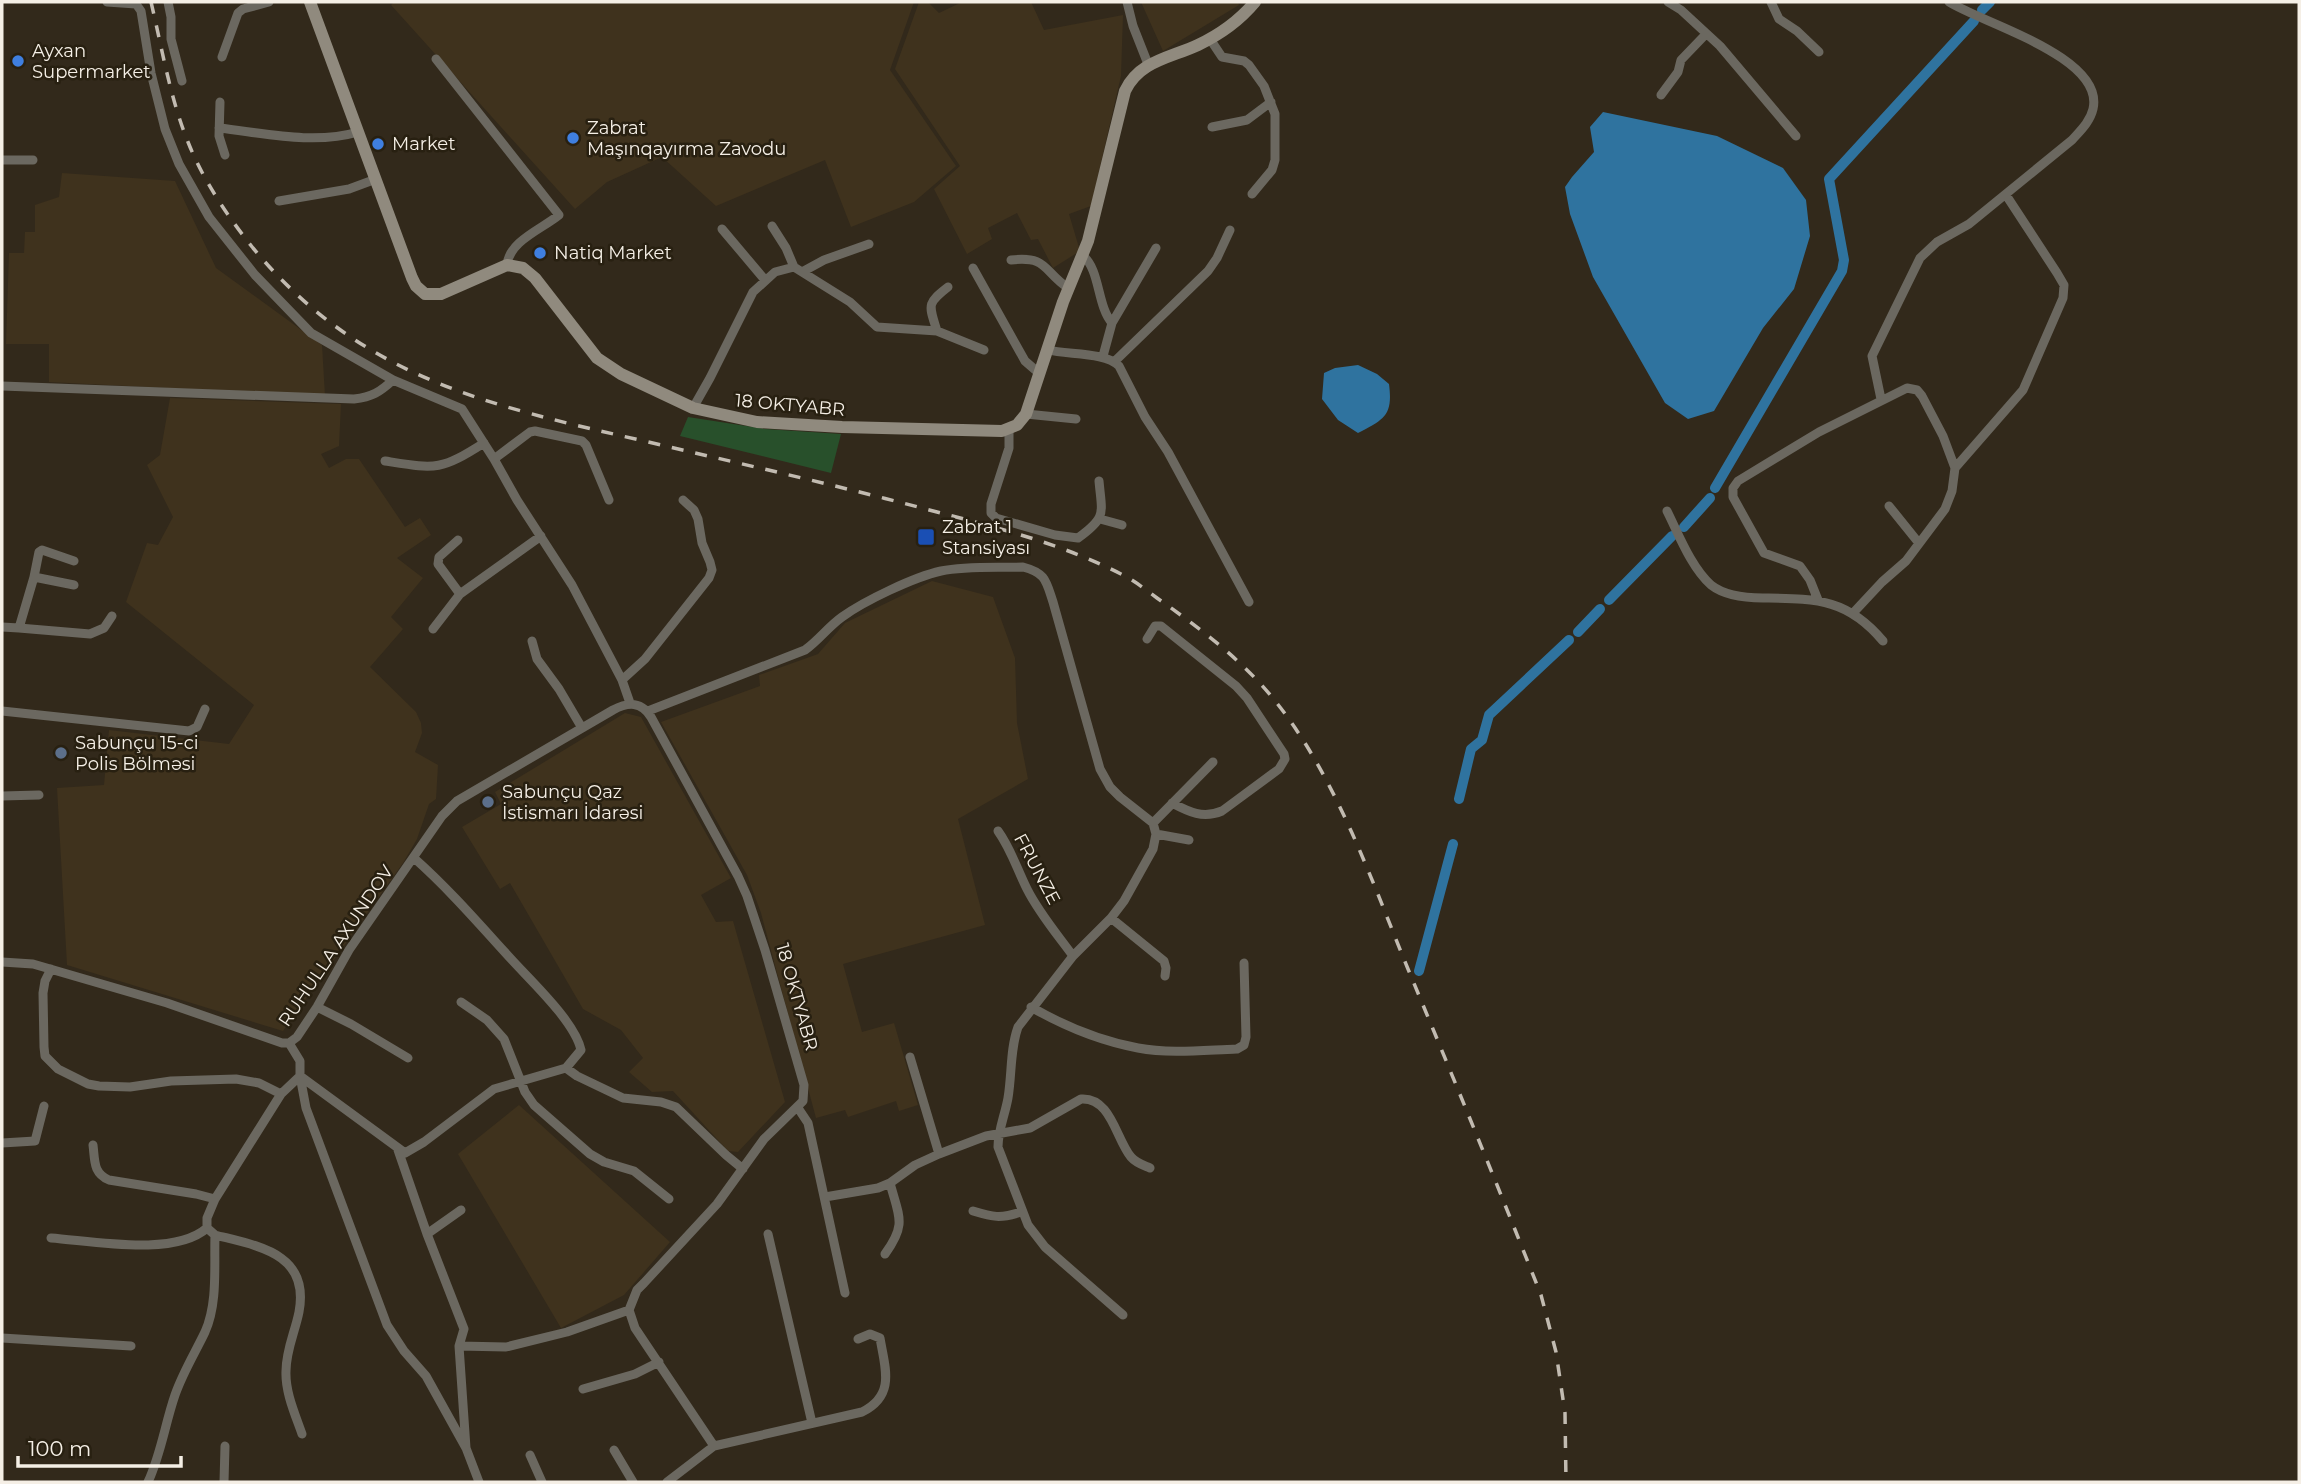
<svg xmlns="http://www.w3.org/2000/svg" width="2301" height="1484" font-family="Montserrat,sans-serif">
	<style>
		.built { fill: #3f321d }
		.green { fill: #28502b }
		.water { fill: #2f739f }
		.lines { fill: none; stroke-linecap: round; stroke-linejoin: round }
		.canal { stroke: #2f739f; stroke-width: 10 }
		.street { stroke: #6b6860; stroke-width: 9 }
		.secondary { stroke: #908a7e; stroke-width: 12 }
		.rail { stroke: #c2bbb1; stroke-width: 3.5; stroke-dasharray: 12 12; stroke-linecap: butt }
		.shop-dot { fill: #3f7fe0; stroke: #282011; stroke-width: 2.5 }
		.transit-dot { fill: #1a4fb4; stroke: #282011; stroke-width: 2.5 }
		.service-dot { fill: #5c6f8a; stroke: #282011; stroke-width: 2.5 }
		.labels { text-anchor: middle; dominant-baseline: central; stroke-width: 5; stroke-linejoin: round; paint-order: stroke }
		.poi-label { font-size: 18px; fill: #f5efe6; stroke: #282011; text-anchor: start }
		.street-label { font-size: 18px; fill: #f5efe6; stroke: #282011 }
	</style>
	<rect width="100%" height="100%" fill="#32291b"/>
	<!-- built -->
	<path class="built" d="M394,2H914L890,70L956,166L914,202L851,227L825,160L716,206L662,157L607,182L575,209L391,5Z
		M919,2H928L939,13L962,2H1031L1044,30L1123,15L1121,76L1091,206L1069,214L1080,251L1053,268L1038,239L1031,240L1017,213L988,228L992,239L967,254L934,189L960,166L895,69Z
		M1141,2H1238L1239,5L1163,51Z
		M62,173L175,181L216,268L322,345L325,396L49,382V344H6L9,253H24L25,232H35V205L59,197Z
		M170,398L341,404L339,446L321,454L329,468L346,459H359L405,527L420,518L431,535L397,558L423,578L391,617L403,629L370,667L416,712L421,723L422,733L415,752L438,765L436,799L429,804L417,839L403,863L283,1031L67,965L57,788L104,785L109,730L229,744L254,705L126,602L147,543L158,545L173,517L147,465L160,455Z
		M932,581L993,597L1015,658L1017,723L1028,779L958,819L985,925L843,964L862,1032L894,1023L918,1105L899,1111L896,1101L848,1117L845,1110L816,1118L761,913L747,875L661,722L760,686L759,675L818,654L845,623Z
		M625,713L641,717L731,878L701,895L716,922L733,921L785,1102L738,1152L728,1151L673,1091L652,1092L629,1072L643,1058L621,1030L583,1009L510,883L500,889L462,827L501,804L495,792Z
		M519,1105L670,1242L624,1295L561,1328L458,1154Z"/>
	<!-- green -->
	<path class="green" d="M688,417L765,429L841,434L831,473L680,436Z"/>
	<!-- water -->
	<path class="water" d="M1603,112L1717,136L1783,168L1806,200L1810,236L1794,289L1763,328L1714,411L1688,419L1665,403L1593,277L1570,214L1565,187L1572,177L1594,152L1590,127Z
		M1358,365L1377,374L1389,384C1393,415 1385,419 1358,433L1338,420L1322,399L1324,373L1335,368Z"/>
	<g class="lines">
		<!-- canal -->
		<path class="canal" d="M1982,10L1990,2
			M1715,488L1842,271L1844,260L1829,179L1974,21
			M1684,527L1710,498
			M1609,600L1672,536
			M1578,632L1600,609
			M1459,799L1471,749L1482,740L1489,715L1569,640
			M1419,971L1453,844"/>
		<!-- street -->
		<path class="street" d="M107,2L136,4L141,11L151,73L165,129L179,164L209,217L255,275L311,333L393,380L462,409L494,459L517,500L572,585L622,680L630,703
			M168,2L171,17V39L182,81
			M1127,2L1133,26L1148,64
			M1668,2L1681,10L1720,46L1796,136
			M1771,2L1779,19L1797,31L1819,52
			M1210,39L1222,57L1244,61L1249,65L1264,86L1275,114V160L1272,170L1252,194
			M222,57L238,13L243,9L269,2
			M436,59L559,215C542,229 509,241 507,265
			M1661,95L1678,72L1681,60L1706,34
			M220,102L219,136L225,155
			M1212,127L1247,120L1271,102
			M219,128C264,133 314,145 358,132
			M2,160H33
			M279,201L349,189L376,179
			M772,226L786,248L794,267
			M722,229L765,280
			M1083,256C1100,269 1097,306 1112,323
			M1011,260C1048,256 1042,270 1068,288
			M973,268L1025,361L1040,374
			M802,272L824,260L869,244
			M937,331C929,305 926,304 948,287
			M1048,350C1068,355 1106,352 1119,366L1145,417L1168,452L1249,602
			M1103,356L1112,323L1156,248
			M1115,361L1208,271L1217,258L1230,230
			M2,386L354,399C372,397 380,392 393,380
			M1881,399L1872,356L1920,258L1937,242L1969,224L2072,140C2080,131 2090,122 2093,109C2105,57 1982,23 1949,2
			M693,408L710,378L753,292L775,272L794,267L850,302L877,327L937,331L984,350
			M1026,414L1076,419
			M1009,429V448L991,504V513L996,518L1055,535L1078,538C1107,517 1102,514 1099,481
			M494,459L530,432L535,431L582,441L586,445L609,500
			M385,461C436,469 440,471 484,443
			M1889,506L1918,542
			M1667,511C1679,535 1691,567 1711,585C1725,596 1746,598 1763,598C1816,599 1847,598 1883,641
			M1100,519L1122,525
			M458,540L439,557L438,564L460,594
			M34,577L74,585
			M1818,600L1810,580L1800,566L1764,553L1733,497V488L1738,481L1819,432L1907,388L1917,390L1922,396L1943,436L1955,468
			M1854,612L1882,582L1906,561L1945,509L1952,491L1955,468L2023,390L2063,298L2064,285L2057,273L2006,195
			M2,627L19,628L34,577L39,552L42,550L74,561
			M19,628L90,634L104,628L112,616
			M433,629L460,594L541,536
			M1147,639L1155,626H1161L1236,686L1247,698L1284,754L1285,759L1279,769L1222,811C1203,819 1189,812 1172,803
			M532,641L537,659L559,689L582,728
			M622,680L645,659L709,578L712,570L710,562L702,543L698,519L694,510L683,500
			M2,711L189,731L197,727L205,709
			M648,711L805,650C819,640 828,627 842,617C864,601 914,577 941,571C967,566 996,568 1023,567C1046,573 1046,581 1053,602L1100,769L1110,787L1120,797L1153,823L1156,834L1153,849L1124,901L1111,918L1073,956L1018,1027C1010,1049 1012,1074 1008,1098C1005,1115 998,1130 998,1147L1028,1225L1045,1247L1123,1315
			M2,796L39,795
			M1153,823L1213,762
			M998,831C1011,849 1017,869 1027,889C1039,913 1057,934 1073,956
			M1156,834L1189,840
			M414,858C450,890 480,925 512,960C532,982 575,1022 581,1050L566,1068
			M1111,918L1164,961L1166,968L1165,976
			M2,962L33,964L167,1003L282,1043H289L297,1037L317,1007L349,950L442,816L457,801L613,710C628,702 641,701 651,717L738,876L747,896L765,950L804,1085L803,1101L764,1139L717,1204L644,1283L637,1290L629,1310L635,1328L714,1446
			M51,969L45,981L43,993L44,1047L45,1056L58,1069L88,1084L99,1086L130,1087L171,1081L236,1079L259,1083L281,1094
			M461,1002L487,1020L504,1039L525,1092L534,1105L590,1154L604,1162L634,1171L669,1199
			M317,1007L351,1024L408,1058
			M1031,1007C1064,1026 1101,1041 1138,1048C1170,1054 1205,1050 1237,1049L1244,1045L1246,1037L1244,963
			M910,1057L939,1154
			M798,1108L808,1123L845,1293
			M2,1143L35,1141L44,1106
			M93,1145C95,1161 93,1173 109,1180L196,1194L215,1199
			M398,1150L427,1234L464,1329L459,1346L466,1448L479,1482
			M825,1197L878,1188L890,1183L915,1165L939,1154L986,1136L1030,1128L1081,1099C1111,1097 1116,1139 1131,1157C1136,1163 1143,1165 1150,1168
			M973,1211C993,1217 1000,1219 1021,1212
			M427,1234L461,1210
			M768,1234L812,1423
			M215,1235C258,1246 310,1253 299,1312C295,1332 286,1350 286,1371C285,1392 295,1414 302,1434
			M51,1238C93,1241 174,1257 207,1228
			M885,1254C907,1224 899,1217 890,1183
			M2,1338L131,1346
			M459,1346L506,1347L567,1332L629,1310
			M583,1389L635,1374L659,1362
			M466,1448L426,1376L404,1351L387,1325L306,1108L300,1076L405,1153L424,1142L494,1089L566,1068L577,1076L623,1098L661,1102L676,1107L726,1155L743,1169
			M614,1450L633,1482
			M530,1455L542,1482
			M148,1482C161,1454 165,1424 175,1395C183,1372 195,1353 205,1332C218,1303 214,1266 215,1235L207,1228V1218L215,1199L281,1094L300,1076V1061L289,1043
			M224,1482L225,1446
			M667,1482L714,1446L862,1412C896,1395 885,1368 880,1338L870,1334L858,1339"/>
		<!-- secondary -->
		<path class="secondary" d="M310,2L412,278L416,286L425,294H441L507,265L523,268L535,278L597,358L621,374L693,408L757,422L842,427L1002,431L1017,425L1026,414L1063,302L1088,241L1125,91C1139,61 1170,58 1198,45C1219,35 1240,20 1255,2"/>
		<!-- rail -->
		<path class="rail" d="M151,2C162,48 170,98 188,142C203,180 228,217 253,248C361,378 487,405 644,441C742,464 840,486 937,512C999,528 1065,545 1123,575C1135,581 1146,590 1157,598C1191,622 1225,647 1254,677C1328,753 1368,872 1408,969C1453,1077 1498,1186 1541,1295L1556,1352L1565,1413L1566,1482"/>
	</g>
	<!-- markers -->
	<g class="shop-dot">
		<circle cx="18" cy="61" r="7"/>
		<circle cx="573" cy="138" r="7"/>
		<circle cx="378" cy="144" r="7"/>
		<circle cx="540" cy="253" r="7"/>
	</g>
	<rect class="transit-dot" x="917" y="528" width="18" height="18" rx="3.5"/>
	<g class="service-dot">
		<circle cx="61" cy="753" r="7"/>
		<circle cx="488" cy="802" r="7"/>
	</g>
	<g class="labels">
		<!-- poi labels -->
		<g class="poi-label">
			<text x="32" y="51">Ayxan<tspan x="32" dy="21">Supermarket</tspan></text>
			<text x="587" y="128">Zabrat<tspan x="587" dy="21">Maşınqayırma Zavodu</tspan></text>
			<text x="392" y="144">Market</text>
			<text x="554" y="253">Natiq Market</text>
			<text x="942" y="527">Zabrat 1<tspan x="942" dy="21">Stansiyası</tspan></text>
			<text x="75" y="743">Sabunçu 15-ci<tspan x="75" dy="21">Polis Bölməsi</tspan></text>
			<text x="502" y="792">Sabunçu Qaz<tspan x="502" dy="21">İstismarı İdarəsi</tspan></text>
		</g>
		<!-- street labels -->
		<g class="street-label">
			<text transform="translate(790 405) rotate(5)">18 OKTYABR</text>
			<text transform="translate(1037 869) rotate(62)">FRUNZE</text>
			<text transform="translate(336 946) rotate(-56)">RUHULLA AXUNDOV</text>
			<text transform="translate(797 997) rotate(74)">18 OKTYABR</text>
		</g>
	</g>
	<!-- border -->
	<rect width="2301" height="1484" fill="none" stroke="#f5efe6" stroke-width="7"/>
	<!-- scale -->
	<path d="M18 1456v10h163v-10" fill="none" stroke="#f5efe6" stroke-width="3.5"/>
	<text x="28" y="1456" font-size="21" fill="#f5efe6" stroke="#282011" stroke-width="5" paint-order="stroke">100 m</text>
</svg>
